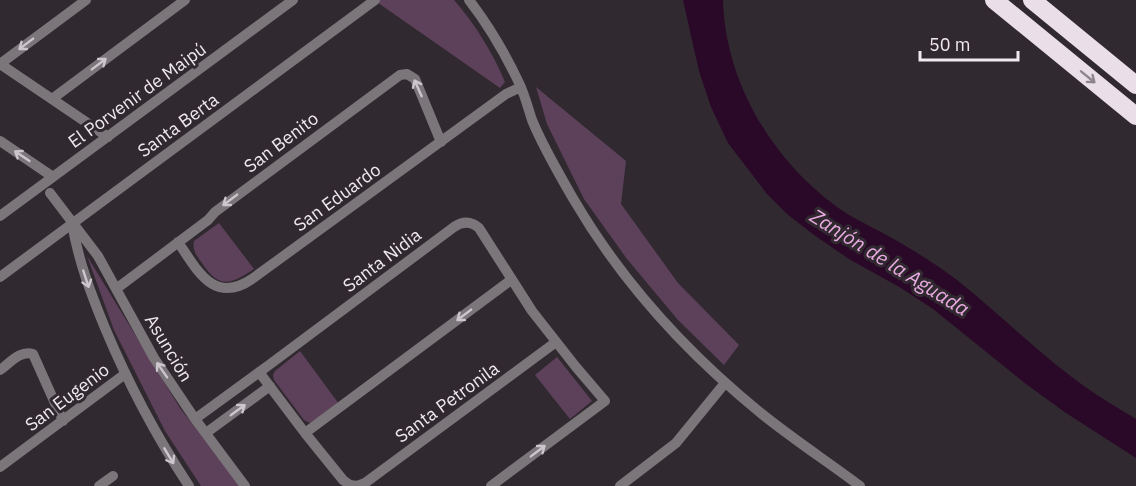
<svg xmlns="http://www.w3.org/2000/svg" width="1136" height="486" font-family="'IBM Plex Sans',sans-serif">
	<style>
		.green { fill: #5d415a }
		.water { fill: #2a0828 }
		.lines { fill: none; stroke-linecap: round; stroke-linejoin: round }
		.street { stroke: #7b767a; stroke-width: 10 }
		.highway { stroke: #eadee8; stroke-width: 18 }
		.oneway { stroke: #cdc7cd }
		.oneway2 { stroke: #8e848c }
		.labels { text-anchor: middle; dominant-baseline: central; stroke-width: 6; stroke-linejoin: round; paint-order: stroke }
		.street-label { font-size: 18px; fill: #f0eaf0; stroke: #312930 }
		.water-label { font-size: 20px; font-style: italic; fill: #eaabe3; stroke: #312930 }
	</style>
	<rect width="100%" height="100%" fill="#312930"/>
	<!-- green -->
	<path class="green" d="M374,0H454C475,24 493,53 505,82L500,88Z
		M536,87L626,161L621,204L678,283L739,345L724,365L678,320L627,259L584,199L547,124Z
		M219,223L254,269C230,285 219,289 202,263C197,256 192,250 194,241Z
		M87,256L180,408L240,486H201L165,431L114,330Z
		M300,351L339,404L310,423L304,420L274,380L273,375L275,371Z
		M557,357L592,401L570,419L535,375Z"/>
	<!-- water -->
	<path class="water" d="M683,0H723C725,85 777,169 849,215C859,221 870,226 881,232C907,246 933,262 957,280C995,310 1030,345 1068,374C1089,391 1113,405 1136,419V458L1066,413L1026,384L933,309L901,288L849,259L814,235L787,214L767,194L728,143L711,107L699,71Z"/>
	<g class="lines">
		<!-- street -->
		<path class="street" d="M469,0C489,26 506,55 520,85C525,96 528,108 532,120C543,147 559,174 574,200C622,282 688,354 762,414C793,439 828,462 860,486
			M0,64L108,137
			M0,64L86,0
			M52,99L185,0
			M0,141L53,177
			M50,193L98,256L154,358L195,419L245,486
			M0,216L293,0
			M72,223C78,260 91,294 105,328C128,383 156,436 189,486
			M178,242C197,270 214,305 252,279L506,94L521,87
			M0,277L375,0
			M116,289L208,220L215,212L400,75L407,74L415,79L441,142
			M0,370C10,363 20,350 33,354L63,421
			M259,372L305,433L343,480L350,485L357,486
			M195,419L269,365L454,227C463,221 471,221 479,228L532,311L576,367L605,401L491,486
			M206,433L270,386
			M305,433L511,280
			M0,467L125,374
			M99,486L113,476
			M357,486L365,483L556,342
			M620,486L676,443L725,383"/>
		<!-- highway -->
		<path class="highway" d="M994,0L1136,116
			M1032,0L1136,85"/>
	</g>
	<!-- one-way arrows -->
	<defs><path id="oneway-shaft" d="M-6 0H5M1.5-3L5.5 0L1.5 3" fill="none" stroke-width="1.6" stroke-linecap="round" stroke-linejoin="round" transform="scale(1.5)"/></defs>
	<g class="oneway">
		<use href="#oneway-shaft" transform="translate(26 44) rotate(143)"/>
		<use href="#oneway-shaft" transform="translate(99 64) rotate(-37)"/>
		<use href="#oneway-shaft" transform="translate(418 88) rotate(-114)"/>
		<use href="#oneway-shaft" transform="translate(22 156) rotate(-146)"/>
		<use href="#oneway-shaft" transform="translate(230 200) rotate(143)"/>
		<use href="#oneway-shaft" transform="translate(86 279) rotate(72)"/>
		<use href="#oneway-shaft" transform="translate(464 315) rotate(143)"/>
		<use href="#oneway-shaft" transform="translate(162 370) rotate(-125)"/>
		<use href="#oneway-shaft" transform="translate(238 410) rotate(-36)"/>
		<use href="#oneway-shaft" transform="translate(538 451) rotate(-37)"/>
		<use href="#oneway-shaft" transform="translate(169 456) rotate(59)"/>
	</g>
	<use class="oneway2" href="#oneway-shaft" transform="translate(1088 77) rotate(39)"/>
	<g class="labels">
		<!-- street labels -->
		<g class="street-label">
			<text transform="translate(137 95) rotate(-36)">El Porvenir de Maipú</text>
			<text transform="translate(178 125) rotate(-36)">Santa Berta</text>
			<text transform="translate(281 142) rotate(-37)">San Benito</text>
			<text transform="translate(337 197) rotate(-36)">San Eduardo</text>
			<text transform="translate(382 260) rotate(-37)">Santa Nidia</text>
			<text transform="translate(169 348) rotate(59)">Asunción</text>
			<text transform="translate(67 397) rotate(-37)">San Eugenio</text>
			<text transform="translate(447 402) rotate(-36)">Santa Petronila</text>
		</g>
		<!-- water labels -->
		<g class="water-label">
			<text transform="translate(890 262) rotate(32)">Zanjón de la Aguada</text>
		</g>
	</g>
	<!-- scale -->
	<path d="M920 51v9h98v-9" fill="none" stroke="#f0eaf0" stroke-width="3"/>
	<text x="929" y="51" font-size="18" fill="#f0eaf0" stroke="#312930" stroke-width="4.5" paint-order="stroke">50 m</text>
</svg>
